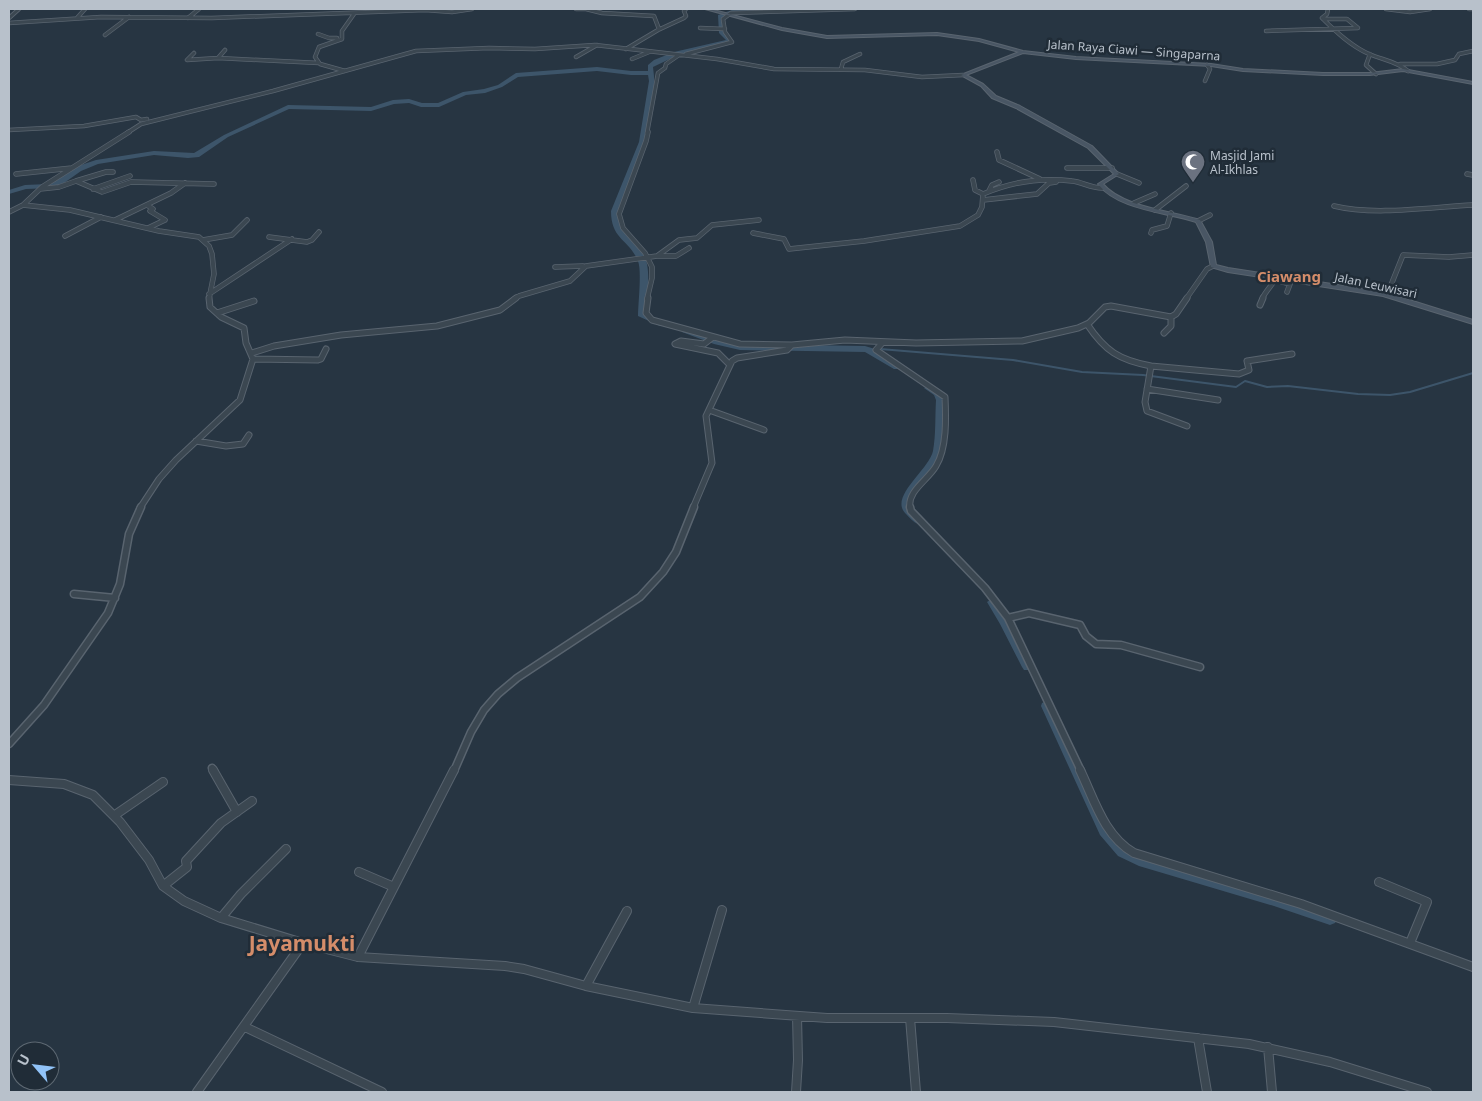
<svg xmlns="http://www.w3.org/2000/svg" width="1482" height="1101" font-family="'Noto Sans',sans-serif">
	<style>
		.lines { fill: none; stroke-linecap: round; stroke-linejoin: round }
		.stream { stroke: #3d556a; stroke-width: 2 }
		.river { fill: #3d556a; fill-rule: evenodd }
		.street-far4-casing { stroke: #59646f; stroke-width: 4.5 }
		.street-far3-casing { stroke: #59646f; stroke-width: 5.5 }
		.street-far2-casing { stroke: #59646f; stroke-width: 7 }
		.street-far1-casing { stroke: #59646f; stroke-width: 9 }
		.street-casing { stroke: #59646f; stroke-width: 10 }
		.secondary-casing { stroke: #59646f; stroke-width: 2 }
		.street-far4 { stroke: #3b4751; stroke-width: 3 }
		.street-far3 { stroke: #3b4751; stroke-width: 4 }
		.street-far2 { stroke: #3b4751; stroke-width: 5 }
		.street-far1 { stroke: #3b4751; stroke-width: 6 }
		.street { stroke: #3b4751; stroke-width: 8 }
		.secondary { fill: #495664; fill-rule: evenodd }
		.labels { text-anchor: middle; dominant-baseline: central; stroke-width: 5; stroke-linejoin: round; paint-order: stroke }
		.far-street-label { font-size: 12px; fill: #b8c1cb; stroke: #202c37 }
		.far-poi-label { font-size: 12px; fill: #b8c1cb; stroke: #202c37; text-anchor: start }
		.far-quarter-label { font-size: 15px; font-weight: bold; fill: #d58d6a; stroke: #202c37 }
		.near-quarter-label { font-size: 21px; font-weight: bold; fill: #d58d6a; stroke: #202c37 }
	</style>
	<rect width="100%" height="100%" fill="#273542"/>
	<g class="lines">
		<!-- stream -->
		<path class="stream" d="M880,349L1013,360L1082,372L1143,375L1236,387L1245,381L1267,387L1288,386L1358,394L1390,395L1410,392L1473,373"/>
		<!-- river -->
		<path class="river" d="M735,9H796L793,11L737,12L724,16L725,33L732,40V42L678,55L653,67C660,114 636,166 619,211C619,240 643,241 647,264C650,280 647,299 646,315L666,322V326H660L638,316C638,304 642,271 638,261C629,239 611,240 611,211L639,142L649,81L648,75H631L597,71L518,77L502,87L485,93L466,95L439,107H421L409,103L394,104L371,111L289,109L228,137L199,157L188,158L154,155L98,164L81,171L64,183L52,188L26,189L9,194V190L25,185L48,184L58,179L75,167L96,160L154,151L194,153L224,135L288,105L371,107L393,100L409,99L422,103H438L463,92L484,89L498,85L516,73L597,67L631,71H648V65L654,60L674,52L726,40L719,33L718,15Z
			M685,327L720,340L740,344L865,346L875,349L902,367L900,369H894L865,352L740,350L714,344L682,332V328Z
			M929,385C933,386 940,389 942,392C949,401 945,448 941,458C933,475 912,487 911,507L923,520L918,524C913,522 910,518 906,514C888,497 929,470 933,451C936,435 935,416 936,400L934,395L924,388Z
			M993,598L997,599L1012,623L1034,667L1032,670H1024L1022,667L1000,624L987,602Z
			M1047,701L1052,703L1053,706L1110,827L1128,848L1142,855L1274,892L1330,911L1335,913L1338,918L1335,923L1330,925L1274,906L1139,866L1118,856L1100,835L1041,706L1042,703Z"/>
		<defs>
			<path id="street-far4" d="M576,9H587
				M586,9L602,13L654,16L659,29
				M1328,9L1327,14L1322,18C1336,32 1351,46 1369,54C1383,60 1396,61 1408,71
				M1386,9L1410,12L1430,9
				M1469,9H1473
				M9,18L19,9
				M77,18L85,9
				M188,18L199,9
				M9,23L101,17L212,18L425,10L452,12L472,9
				M700,28L725,29
				M1266,31L1358,28L1347,19H1323
				M318,34L329,38H337
				M105,35L129,17
				M626,49L658,30L684,18L686,16L684,11L686,9
				M194,53L187,60L218,58L319,63
				M686,54L732,42L725,32L723,19L731,13L855,9
				M1370,54L1366,65L1376,74
				M576,57L597,45
				M218,58L225,50
				M632,59L649,52
				M1400,64H1437L1455,60L1459,54L1473,51
				M841,69L843,62L860,54
				M345,71L320,64L315,57L319,47L342,39V31L354,14
				M1205,81L1210,69L1207,65
				M9,130L84,126L136,117L141,120L147,119
				M127,133L141,124L273,91L416,51L489,48L535,49L595,45L717,59L774,69L865,70L922,77L963,75
				M647,133L658,73L665,68L666,64L679,55"/>
			<path id="street-far3" d="M997,152L999,160L1040,179
				M1067,168H1112
				M16,174L72,168
				M1117,174L1139,183
				M1467,174L1473,175
				M973,180L975,190L983,194
				M76,181L106,172H113
				M40,189L59,187L76,181L102,192L131,182L214,184
				M93,189L130,176
				M989,191L992,185L999,182
				M983,200L1037,194L1049,183L1056,182
				M1134,203L1155,194
				M23,205L70,210L159,231L199,237L209,246L212,254L214,274L209,299
				M147,205L153,209L150,211L165,220L148,228
				M1334,206C1375,216 1431,207 1473,205
				M1155,210L1186,186
				M9,212L23,205L42,187L129,132
				M115,220L171,193L185,183
				M1198,221L1210,215
				M753,233L784,239L789,249L864,241L960,226L978,215L982,207L983,194C1011,182 1041,177 1072,181C1082,182 1091,188 1102,188
				M1151,233L1152,230L1167,226L1171,213
				M65,236L101,217
				M269,237L307,242L312,240L319,232
				M203,240L232,235L247,220
				M657,256H676L689,248
				M555,267L583,266
				M1276,280L1290,284L1287,292
				M209,294L292,239
				M1387,295L1403,255L1449,257L1473,255
				M514,299L519,296L570,281L586,266L657,256L679,240L697,238L712,225L759,220
				M647,299L652,278V267L645,253L623,228L619,214L646,141L648,132
				M1186,299L1207,269L1213,266
				M1262,299C1266,290 1273,285 1277,276"/>
			<path id="street-far2" d="M648,298L646,313L652,320L740,344L792,345
				M1260,305L1263,298
				M217,313L254,301
				M1087,324C1105,351 1119,360 1151,366L1145,402L1147,411L1187,426
				M1164,333L1171,326V317
				M713,337L704,344L681,341L675,344L718,353L729,364
				M883,342L876,350L945,397C946,418 947,448 936,466C928,480 907,491 910,508
				M252,353L274,346L341,335L437,326L500,310L516,298
				M253,359L318,360L321,359L326,349
				M1151,366L1239,374L1249,370L1247,361L1292,354
				M1147,389L1218,400
				M709,410L764,430
				M196,441L226,446L243,444L249,435
				M140,508L159,479L176,460L240,400L253,359L246,343L244,328L221,317L210,307L209,298
				M693,508L712,463L706,416L732,361L737,358L787,350L792,345L845,340L916,343L1022,341L1078,328L1089,323L1105,307L1111,306L1171,317L1176,314L1187,298"/>
			<path id="street-far1" d="M910,507L911,511L985,588L1008,618L1081,771
				M74,594L115,598
				M1008,618L1029,613L1080,625L1086,636L1096,644L1121,645L1200,667
				M9,744L44,705L108,613L120,584L129,534L141,507
				M212,768L214,771
				M454,771L471,732L484,710L498,694L517,678L640,597L663,572L676,552L694,507"/>
			<path id="street" d="M213,770L237,812
				M1080,770C1094,799 1104,836 1134,853L1301,904L1473,967
				M9,780L64,784L93,795L120,822L149,860L163,886L184,901L221,918L303,943L358,957L505,966L524,969L586,986L693,1008L827,1018H947L1054,1022L1249,1044L1330,1062L1427,1092
				M115,815L163,782
				M359,872L394,887
				M1379,882L1427,902L1410,943
				M163,886L187,867L186,861L221,823L252,801
				M221,918L241,894L286,849
				M358,957L454,770
				M586,986L627,911
				M693,1008L722,910
				M910,1018L916,1092
				M245,1027L382,1092
				M1198,1038L1207,1092
				M1268,1047L1272,1092
				M197,1092L303,943
				M796,1092L798,1060L797,1016"/>
			<path id="secondary" d="M705,9H710L782,28L827,36L937,33L979,39L1023,51L1076,57L1211,64L1243,69L1323,73H1370L1403,69L1473,82V84L1403,71L1370,75H1323L1243,71L1211,66L1076,59L1023,53L966,75L983,84L996,96L1020,106L1092,146L1119,174L1103,184C1122,207 1172,211 1200,220L1212,242L1216,265L1228,268L1384,292L1473,320V324L1383,296L1228,272L1211,267L1206,242L1196,222C1166,212 1118,210 1098,184L1114,174L1088,148L1016,108L992,98L981,86L961,75L1019,52L979,41L937,35L827,38L782,30Z"/>
		</defs>
		<!-- street-far4 casing -->
		<use href="#street-far4" class="street-far4-casing"/>
		<!-- street-far3 casing -->
		<use href="#street-far3" class="street-far3-casing"/>
		<!-- street-far2 casing -->
		<use href="#street-far2" class="street-far2-casing"/>
		<!-- street-far1 casing -->
		<use href="#street-far1" class="street-far1-casing"/>
		<!-- street casing -->
		<use href="#street" class="street-casing"/>
		<!-- secondary casing -->
		<use href="#secondary" class="secondary-casing"/>
		<!-- street-far4 -->
		<use href="#street-far4" class="street-far4"/>
		<!-- street-far3 -->
		<use href="#street-far3" class="street-far3"/>
		<!-- street-far2 -->
		<use href="#street-far2" class="street-far2"/>
		<!-- street-far1 -->
		<use href="#street-far1" class="street-far1"/>
		<!-- street -->
		<use href="#street" class="street"/>
		<!-- secondary -->
		<use href="#secondary" class="secondary"/>
	</g>
	<!-- icons -->
	<defs>
		<symbol id="mosque-pin" viewBox="-11 -11 22 30"><path d="M0 17L-7.5 6A9.5 9.5 0 1 1 7.5 6Z" fill="#6b7280" stroke="#202c37"/><path d="M3.5-4.9A6 6 0 1 0 3.5 4.9A5 5 0 1 1 3.5-4.9Z" fill="#fff"/></symbol>
	</defs>
	<g fill-rule="evenodd">
		<use href="#mosque-pin" x="1179" y="148" width="28" height="38"/>
	</g>
	<g class="labels">
		<!-- far-street labels -->
		<g class="far-street-label">
			<text transform="translate(1134 50) rotate(4)">Jalan Raya Ciawi — Singaparna</text>
			<text transform="translate(1376 285) rotate(12)">Jalan Leuwisari</text>
		</g>
		<!-- far-poi labels -->
		<g class="far-poi-label">
			<text x="1210" y="155">Masjid Jami<tspan x="1210" dy="14">Al-Ikhlas</tspan></text>
		</g>
		<!-- far-quarter labels -->
		<g class="far-quarter-label">
			<text x="1289" y="276">Ciawang</text>
		</g>
		<!-- near-quarter labels -->
		<g class="near-quarter-label">
			<text x="302" y="943">Jayamukti</text>
		</g>
	</g>
	<!-- border -->
	<rect width="1482" height="1101" fill="none" stroke="#b8c1cb" stroke-width="20"/>
	<!-- north arrow -->
	<g transform="translate(35 1066) rotate(298)"><circle r="24" fill="#202c37" stroke="#5d6872"/>
	<path d="M0-4L9 19L0 12L-9 19Z" fill="#91c3f7"/>
	<text y="-8" font-size="14" font-weight="bold" text-anchor="middle" fill="#b8c1cb">U</text>
	</g>
</svg>
